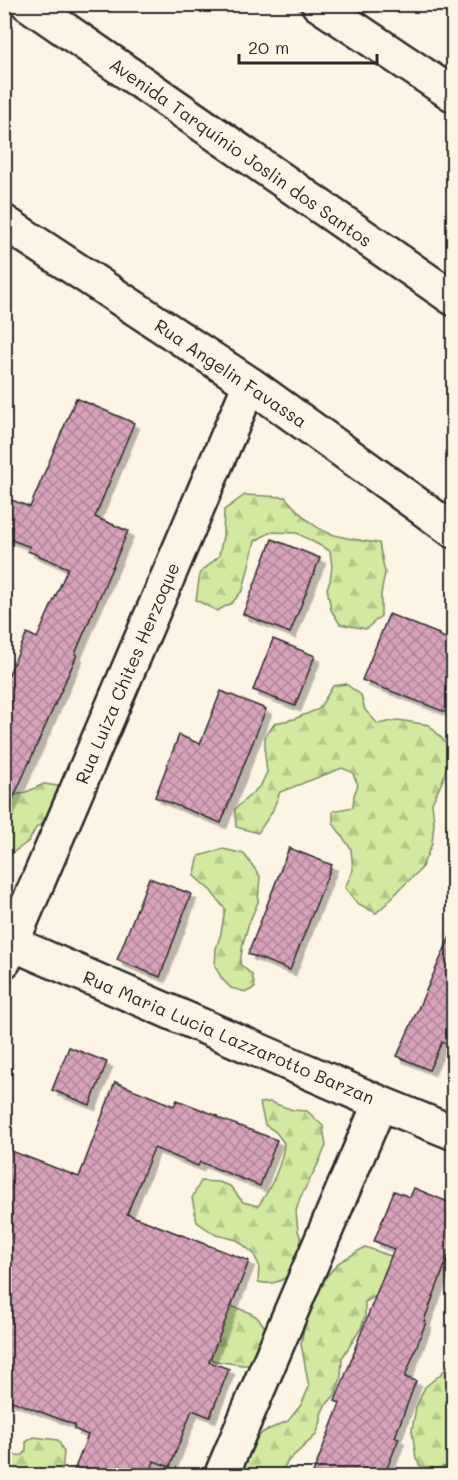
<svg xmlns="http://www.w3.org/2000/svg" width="458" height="1480" font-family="Mali,sans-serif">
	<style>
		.forest { fill: url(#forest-firs); stroke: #7e8a65; stroke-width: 1.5 }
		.building { fill: url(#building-cross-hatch); stroke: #2b2b2b; stroke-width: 1.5; filter: url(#shadow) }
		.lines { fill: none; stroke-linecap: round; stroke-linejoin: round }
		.minor-casing { stroke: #2b2b2b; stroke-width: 38 }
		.minor { stroke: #fcf5e5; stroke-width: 33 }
		.labels { text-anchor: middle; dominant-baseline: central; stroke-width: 4.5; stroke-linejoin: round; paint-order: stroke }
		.street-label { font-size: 18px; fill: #2b2b2b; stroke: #fcf5e5 }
	</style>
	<defs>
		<pattern id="forest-firs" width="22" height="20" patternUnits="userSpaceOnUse" patternTransform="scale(1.5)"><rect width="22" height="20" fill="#d2e99f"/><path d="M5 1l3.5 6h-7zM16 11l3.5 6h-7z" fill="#b4c889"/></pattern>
		<pattern id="building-cross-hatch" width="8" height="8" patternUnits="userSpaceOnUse" patternTransform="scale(1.5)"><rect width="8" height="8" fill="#d7a2ba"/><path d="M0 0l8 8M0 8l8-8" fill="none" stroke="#af8497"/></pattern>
		<filter id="shadow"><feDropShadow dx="5.5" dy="5.5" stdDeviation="0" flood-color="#0004"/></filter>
	</defs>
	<rect width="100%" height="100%" fill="#fcf5e5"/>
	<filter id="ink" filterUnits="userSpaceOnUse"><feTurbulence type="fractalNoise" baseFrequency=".0167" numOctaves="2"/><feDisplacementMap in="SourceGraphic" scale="12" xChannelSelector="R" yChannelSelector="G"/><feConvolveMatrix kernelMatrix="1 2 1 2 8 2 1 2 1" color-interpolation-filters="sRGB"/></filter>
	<g filter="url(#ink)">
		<!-- forest -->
		<path class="forest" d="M245,495L285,497C296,509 309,524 324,531C337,538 363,541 379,543L385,573L381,594V616L366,629L340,624L331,610L327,588L330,581L332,566L330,551L297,533L271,532L255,541L243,590L232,603L217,611L196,600L200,573L219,556L223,536L224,510Z
			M346,684L361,695L365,710L378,724L398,720L429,725L448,745V764L442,782L432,803L434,822L432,844L421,869L403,886L386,904L376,913L357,903L345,888L353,870L351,849L333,823V811L353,807L354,795L358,785L352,772L342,768L280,792L272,812L258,833L236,827L235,809L261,785L267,772L265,755V737L275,723L294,719L319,709L333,686Z
			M44,784L58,786L60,801L48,818L36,828L29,841L11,854H5L4,797L24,793Z
			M223,849L244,854L260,876L258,902L249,923L243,943L240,964L252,975L255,988L246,992L231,988L222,979L215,966L216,949L221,933L225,909L211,891L194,876L199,856Z
			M270,1102L293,1110L307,1111L323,1126L326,1146L317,1166L300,1198L296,1211L298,1231L306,1251C293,1271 285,1288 258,1282L259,1265L253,1253L237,1240L216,1235L197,1222L192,1198L201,1181L218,1182L230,1186L243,1202L258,1206C270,1190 283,1163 284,1143L276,1132L265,1125L260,1103Z
			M365,1247L397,1258L394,1300L374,1297L365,1302V1316L361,1328L342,1358L341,1378L335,1395L325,1406L321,1414V1421L316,1435L289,1460L279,1475H246L239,1468L244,1452L263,1432L288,1421L301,1405L309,1387L301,1344L307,1309L321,1283L338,1263Z
			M230,1306C255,1313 261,1316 271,1340L256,1365H242L215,1361L202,1352Z
			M453,1360V1466H446L436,1469L420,1466L416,1458L412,1430L416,1407L425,1387L441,1374Z
			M34,1437L58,1440L64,1452L62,1471L52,1475H5V1456L23,1455L26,1451V1442Z"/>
		<!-- building -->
		<path class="building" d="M76,398L134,423L95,517L128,531L75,654L77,655L4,819V685L27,633L37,638L68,568L28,551L30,547L4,537V497L30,507Z
			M272,539L320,558L290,633L243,614Z
			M389,614L439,634L438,635L453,641V715L362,680Z
			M273,639L315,656L295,706L253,690Z
			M221,691L266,709L221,823L155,797L179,735L200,744Z
			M289,848L332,865L290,970L248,954Z
			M149,878L191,894L160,977L117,960Z
			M453,930V1047L442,1042L429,1070L397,1056Z
			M69,1047L107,1062L90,1105L52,1090Z
			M115,1082L174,1106L177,1100L218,1116V1118L277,1140L260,1186L200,1162L198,1166L154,1148L127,1214L249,1261L209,1362L229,1369L210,1417L192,1410L170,1467L154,1461L149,1476H72L88,1435L74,1429L75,1425L4,1398V1148L79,1177Z
			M414,1188L453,1204V1244L424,1321L426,1322L405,1377L416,1381L395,1437L399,1438L384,1476H312L340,1403L335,1401L356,1348H355L394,1249L374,1241L394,1191L410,1197Z"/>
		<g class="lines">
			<defs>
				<path id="minor" d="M28,4L454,299
					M318,4L454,95
					M4,222L250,384L454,531
					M4,940L380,1103L454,1133
					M4,961L250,384
					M221,1476L380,1103"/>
			</defs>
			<!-- minor casing -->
			<use href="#minor" class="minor-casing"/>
			<!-- minor -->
			<use href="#minor" class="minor"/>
		</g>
	</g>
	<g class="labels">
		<!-- street labels -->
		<g class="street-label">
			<text transform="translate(241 152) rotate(35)">Avenida Tarquínio Joslin dos Santos</text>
			<text transform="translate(231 373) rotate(34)">Rua Angelin Favassa</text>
			<text transform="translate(127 673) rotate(-67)">Rua Luiza Chites Herzoque</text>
			<text transform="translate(229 1037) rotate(23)">Rua Maria Lucia Lazzarotto Barzan</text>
		</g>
	</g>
	<!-- margin -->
	<rect width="458" height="1480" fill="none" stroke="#fcf5e5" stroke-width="24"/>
	<rect x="12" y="12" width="434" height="1456" fill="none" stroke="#2b2b2b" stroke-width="2" filter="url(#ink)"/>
	<!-- scale -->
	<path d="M239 54v9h138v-9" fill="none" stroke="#2b2b2b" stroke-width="3"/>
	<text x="248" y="54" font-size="18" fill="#2b2b2b" stroke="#fcf5e5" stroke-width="4.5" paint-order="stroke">20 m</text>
</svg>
